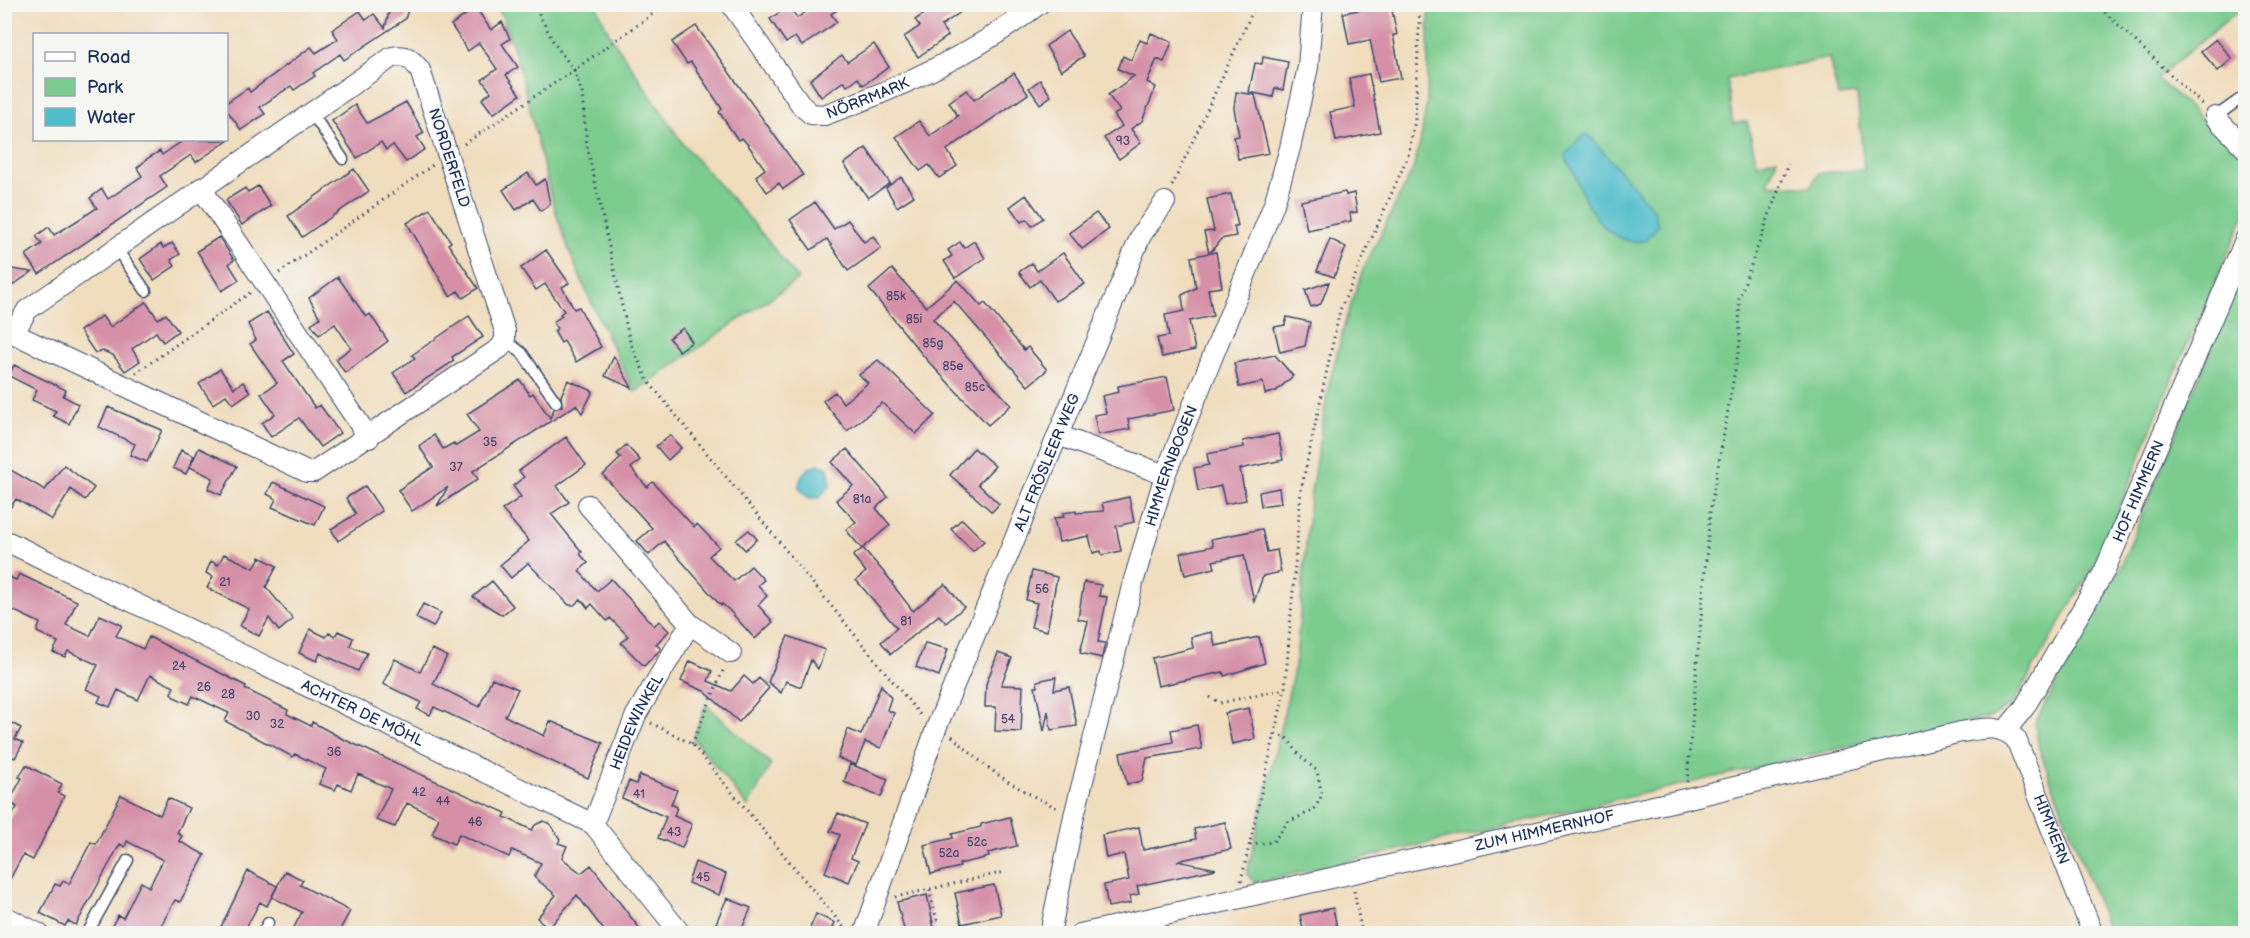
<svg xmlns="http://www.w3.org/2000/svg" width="2250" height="938" font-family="'Balsamiq Sans',sans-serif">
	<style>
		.green { fill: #7bcc8e; stroke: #4b7e76; stroke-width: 1.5; fill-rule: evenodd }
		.water { fill: #50bdca; stroke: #367694; stroke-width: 1.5 }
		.building { fill: #d590a7 }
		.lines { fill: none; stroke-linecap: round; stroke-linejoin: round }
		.service-casing { stroke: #3b496c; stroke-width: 13 }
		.minor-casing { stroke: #3b496c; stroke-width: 22 }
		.path { stroke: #3b496c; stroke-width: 3; stroke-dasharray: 1.5 4.5; stroke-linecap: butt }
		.service { stroke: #fff; stroke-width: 10 }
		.minor { stroke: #fff; stroke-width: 20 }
		.labels { text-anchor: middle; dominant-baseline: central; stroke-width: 4.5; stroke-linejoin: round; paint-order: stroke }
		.number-label { font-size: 12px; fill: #4a4770 }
		.street-label { font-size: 15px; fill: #1b2f5e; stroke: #f6f6f2 }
	</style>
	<rect width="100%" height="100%" fill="#f6f6f2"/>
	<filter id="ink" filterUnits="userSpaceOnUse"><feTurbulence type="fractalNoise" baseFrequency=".0167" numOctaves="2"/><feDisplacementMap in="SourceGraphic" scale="12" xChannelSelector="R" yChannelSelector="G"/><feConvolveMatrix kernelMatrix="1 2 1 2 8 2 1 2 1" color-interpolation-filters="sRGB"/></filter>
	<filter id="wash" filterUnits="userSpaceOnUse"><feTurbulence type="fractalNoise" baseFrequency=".008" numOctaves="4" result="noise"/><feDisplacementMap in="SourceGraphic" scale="24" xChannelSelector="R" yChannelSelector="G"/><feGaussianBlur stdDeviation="1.35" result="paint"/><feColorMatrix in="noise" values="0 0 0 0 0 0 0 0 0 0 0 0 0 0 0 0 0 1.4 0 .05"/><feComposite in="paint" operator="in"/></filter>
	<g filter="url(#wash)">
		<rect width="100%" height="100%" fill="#f0ddbd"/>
		<!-- green -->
		<path class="green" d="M497,5H596L610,35L683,144L755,225L798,279L635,392C606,334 577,278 557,216C535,146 527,72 497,5Z
			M1429,5H2245L2157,78L2245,158V214L2159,409L2104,548L2012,705L1991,717L1924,732L1915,731L1255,883L1247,874L1296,661L1310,497L1329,384L1346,319L1362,272L1413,169L1420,143L1427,101ZM1829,58L1838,96L1857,94L1864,170L1819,173L1810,187L1768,184L1777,158L1757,164L1747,121L1733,124L1727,79Z
			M2243,271L2246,274L2245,933H2109L2039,749L2035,723L2121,566Z
			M706,705L771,764L748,807L693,738Z"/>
		<!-- water -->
		<path class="water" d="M1585,134L1589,135L1654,210L1658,226L1645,241C1607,247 1586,206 1575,176C1573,168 1567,162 1565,155Z
			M818,464L828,468L831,484L819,498H808L799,488C799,476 806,468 818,464Z"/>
		<g id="blocks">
			<!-- building -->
			<path class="building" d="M391,4H410L405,19L344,60L340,54L313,73L315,76L294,90L291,86L260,107L265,114L241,130L226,109V103L248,88L250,92L311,47L316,53L338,39L332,30L360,11L366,20L374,14L385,28Z
				M817,4H846L831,14L837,22L802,46L795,37L786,43L770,19L789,6L797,18Z
				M926,4H972L941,26L948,36L918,57L904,37L920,26L915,20L930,10Z
				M1384,5L1385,11L1392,10L1397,35H1393L1401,78L1379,82L1370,40L1349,44L1343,13Z
				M476,8L491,30L502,22L510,39L502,44L518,67L506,75L520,95L493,114L482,99L491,92L482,80L497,69L479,43L468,51L451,25Z
				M696,26L803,175L783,189L779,183L767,192L756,176L765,169L748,145L742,138L738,140L719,112L722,109L691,62L687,64L672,42Z
				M1067,31L1084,56L1061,71L1046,46Z
				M1151,33L1172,42L1164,62L1157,59L1147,82L1156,87L1142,121L1131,129L1141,143L1119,159L1104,138L1122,126L1114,115L1120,111L1108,95L1134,76L1118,69L1123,56L1131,60L1140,40L1147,43Z
				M2216,39L2232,59L2218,71L2201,51Z
				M874,44L889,67L863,85L858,78L847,86L844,81L821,97L810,80L842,55L847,62Z
				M1263,57L1288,62L1283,90L1275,88L1273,97L1249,92L1255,63L1262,64Z
				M1014,73L1028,94L947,150L957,166L939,178L929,165L920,171L896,137L919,121L930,136L958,116L949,102L967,90L974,100Z
				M1369,74L1380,132L1336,141L1330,112L1355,107L1349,78Z
				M1040,80L1051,96L1040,104L1029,88Z
				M1236,92L1255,95L1269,153L1238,159L1234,137L1239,136L1234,108Z
				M406,102L424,133L417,137L425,149L406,162L393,145L386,150L381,142L357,158L332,121L355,105L367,123Z
				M184,140H229L196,162L191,155L160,176L167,187L39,274L26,255L42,244L36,236L49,227L54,235L64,229L97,208L90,198L102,189L108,199L142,176L137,168L148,158L160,151L162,155Z
				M866,148L890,183L868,198L844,164Z
				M354,169L369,191L302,237L288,216Z
				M528,173L536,185L545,179L550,204L541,211L533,199L516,210L503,190Z
				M901,177L914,196L897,207L886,188Z
				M258,186L271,206L242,225L226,200L245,188L248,192Z
				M1345,192L1346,195L1354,193L1357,212L1350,213L1351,221L1307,230L1301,201Z
				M1231,194L1238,226H1234L1236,236L1221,239L1210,253L1216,252L1222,287L1208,289L1213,316L1189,321L1195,350L1162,357L1157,338L1169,336L1165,315L1184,311L1182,295L1196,288L1191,257L1209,253L1204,232L1214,231L1207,199Z
				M1026,195L1043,218L1032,226L1027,219L1021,222L1010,207Z
				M815,202L834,229L848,220L864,242L873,236L881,248L848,271L827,239L811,250L790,220Z
				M430,209L451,242L448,244L478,288L463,298L458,291L450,296L407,223Z
				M1096,213L1109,229L1082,249L1069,233Z
				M219,237L234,260L229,264L239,280L222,291L197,251Z
				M1330,239L1346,247L1334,277L1317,271Z
				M974,241L985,258L955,278L944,261L952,256L948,250L960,242L964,248Z
				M172,243L180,254L171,260L175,266L154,280L140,259L161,244L163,248Z
				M546,250L569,283L562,287L574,309L579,307L601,347L576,362L564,341L561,343L554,331L557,329L553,322L562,316L560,314L564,311L545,284L536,290L521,268Z
				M1063,253L1085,284L1055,301L1040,280L1030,287L1019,272L1032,263L1037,271Z
				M4,268L32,272L4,291Z
				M892,269L926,307L958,280L981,306L985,303L1024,350L1028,347L1047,370L1028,386L954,301L933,319L1011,405L988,425L926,359L869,289Z
				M338,277L366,317L370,314L388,341L345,373L336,359L351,348L335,324L319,335L311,324L320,318L309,298Z
				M1329,282L1321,304L1311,307L1305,290Z
				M146,302L158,319L166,314L178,331L163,342L156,332L132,349L140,361L125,371L113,355L103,351L95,353L80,331L102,316L110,327Z
				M267,312L294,354L283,361L315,408L320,405L340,433L320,447L299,418L271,437L262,423L275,414L261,394L277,383L250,344L256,340L248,324Z
				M469,316L483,337L452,357L454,361L406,392L393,373L415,358L412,355Z
				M1287,317L1310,322L1305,346L1280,352L1274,327L1285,325Z
				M683,328L692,342L679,351L669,338Z
				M1275,355L1293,376L1275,392L1265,394L1263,382L1239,387L1234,363Z
				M614,356L632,388L605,376Z
				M878,360L935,415L916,434L882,403L847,431L823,401L835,392L843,403L868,383L859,375Z
				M14,365L66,390L63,396L78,404L69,424L53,416L56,411L32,400L37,390L9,376Z
				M220,369L234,388L243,382L250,392L233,404L226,395L213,404L199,384Z
				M1167,377L1174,410L1128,419L1130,429L1098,435L1094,415L1106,413L1102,396L1119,392L1118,386Z
				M520,380L530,395L533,393L550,418L554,409L562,406L561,396L568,380L593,391L582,413L576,405L473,471L478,479L437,506L448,487L412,511L398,490L433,467L419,446L434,435L443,449L454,443L456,446L479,432L467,414Z
				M108,407L162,430L147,462L130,455L135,444L99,427Z
				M1278,434L1283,460L1240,469L1246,500L1225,504L1221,486L1198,491L1194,468L1209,465L1207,454L1244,447L1243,441Z
				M670,435L681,448L668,460L656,446Z
				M566,437L586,465L557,486L569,502L551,514L582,552L580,554L588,563L579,571L597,591L611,579L654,626L659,621L669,631L656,644L661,649L644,666L621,643L628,636L610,618L607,621L592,604L588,608L581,599L574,605H569L528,563L511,578L500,565L529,541L502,510L521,497L513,486L524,477L519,471Z
				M626,445L640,460L631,468L647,487L653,482L694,527L697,524L719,547L709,556L734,581L751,566L764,580L758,585L767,596L758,605L773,622L755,639L729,610L722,604L721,606L664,541L649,555L637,541L652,528L603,475L621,458L617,454Z
				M199,448L237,466L221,495L208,489L213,478L190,467Z
				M974,448L995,466L978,484L999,504L992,512L950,475Z
				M847,449L888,497L876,508L890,525L863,548L893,583L892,584L913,611L945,584L964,607L946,623L939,615L891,654L881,642L897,628L856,580L866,572L853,556L862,549L846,530L856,522L836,500L853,486L832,462Z
				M181,450L194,456L186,474L173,468Z
				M64,465L94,488L85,500L71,489L52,520L16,499L4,517V466L45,490Z
				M273,482L324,506L315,525L272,507L276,499L267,494Z
				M365,486L382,511L338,541L331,529L356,514L346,498Z
				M1279,488L1281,503L1261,506L1259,492Z
				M1129,497L1134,522L1116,526L1121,551L1102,555L1101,551L1093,553L1089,536L1059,542L1054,518L1064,517L1063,513L1076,511V513L1104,511L1102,503Z
				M962,519L984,541L973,551L951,529Z
				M1262,529L1267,552L1277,550L1281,572L1263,576L1254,602L1244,555L1213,561L1215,568L1185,575L1180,553L1213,546L1211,539Z
				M749,530L757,539L745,550L736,540Z
				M224,554L254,568L260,557L277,566L266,587L293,619L279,631L269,618L259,636L240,626L249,609L207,588L213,577L206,573L211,561L218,565Z
				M1032,571L1057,577L1047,631L1031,627L1037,603L1026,600Z
				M19,574L77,601L66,625L90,636L100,615L122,625L116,636L143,649L149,637L246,686L245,689L288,710L287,714L311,726L312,722L343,739L506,813L504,817L532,830L535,825L544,821L550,824L560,839L558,843L567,846L562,858L581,873L591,865L643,933H606L577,895L549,928L537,918L556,895L534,877L541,863L512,850L509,857L459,834L454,844L432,834L439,818L407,803L395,827L376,820L391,789L358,774L351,790L338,784L335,790L319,784L326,769L295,754L293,757L225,721L229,713L193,696L189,704L174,697L171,693L174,687L150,675L138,700L118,690L110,707L98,702L101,696L86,689L98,665L68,651L65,657L53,652L58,642L37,632L40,623L4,606V575L16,580Z
				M492,581L513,606L502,615L473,597Z
				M1084,582L1101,585L1099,596L1107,597L1098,642L1105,643L1102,658L1080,653L1088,621L1078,619Z
				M423,604L441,613L433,627L416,618Z
				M310,629L326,637L329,633L335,636L338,631L353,638L350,646L367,653L358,671L320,653L317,661L299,653Z
				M1212,632L1215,646L1259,637L1265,663L1224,676L1223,672L1158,686L1152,658L1193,648L1191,637Z
				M788,636L825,650L818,669L811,660L801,687L786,681L781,693L768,682Z
				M925,643L948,649L939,676L916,667Z
				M432,649L447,656L433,684L479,707L492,678L518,689L505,716L544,736L550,721L603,743L588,778L434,707L430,715L417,709L421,702L383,684L395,659L420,672Z
				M998,653L1012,658L1001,685L1023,686L1021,732L995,731L996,707H985L986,684Z
				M690,661L712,671L708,681L731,691L744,676L753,684L759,678L769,688L739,722L704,691L681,681Z
				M1056,677L1054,690L1069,687L1077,726L1051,730L1048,711L1044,731L1035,687H1038L1037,681Z
				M881,685L891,698L887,710L894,713L881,748L865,742L856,765L838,758L848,729L861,735Z
				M1249,708L1255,739L1232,744L1225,713Z
				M4,719L21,728L15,739L23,743L15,758L7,754L4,757Z
				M1197,725L1202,749L1147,758L1142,781L1127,784L1120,753L1173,742L1171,730Z
				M850,764L888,779L881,797L844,782Z
				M26,765L62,784L58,793L64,796L33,860L23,855L4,890V830L17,807L9,802L22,778L19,777Z
				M640,775L677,790L671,804L677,807L674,816L692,824L682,848L658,838L666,817L622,798L629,781L636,784Z
				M121,795L160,815L168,798L189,808L177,833L182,836L179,841L205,855L180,902L175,900L157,933H108L118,915L123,918L141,882L149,887L163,860L127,841L125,847L120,844L76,925L68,921L65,926L40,913L55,884L60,886L63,881L69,884L91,842L96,844Z
				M838,813L865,824L851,858L858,861L849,882L825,872L840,835L830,831Z
				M1010,817L1017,846L988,853L989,857L959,864L960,867L931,874L924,845L953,838L952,834L981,827V824Z
				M1225,822L1231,849L1177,861L1216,869L1137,886L1139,894L1130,896L1131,903L1108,907L1104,885L1129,880L1124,854L1106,858L1102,835L1139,827L1143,850L1196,839L1194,829Z
				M695,862L726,874L719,895L688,883Z
				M248,871L277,886L267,906L260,902L243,933H218Z
				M285,871L303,880L300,885L350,911L338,933H291L302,912L272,897Z
				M994,885L1001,915L962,924L955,893Z
				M927,895L935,933H905L897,902Z
				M727,898L751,908L740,933L716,923Z
				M1333,908L1338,933H1304L1300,915Z
				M816,914L835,923L831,933H808Z"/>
		</g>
	</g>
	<g filter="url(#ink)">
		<use href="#blocks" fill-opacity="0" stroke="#3b496c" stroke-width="1.5"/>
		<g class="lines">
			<defs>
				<path id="service" d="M311,112L343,159
					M2215,117L2246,95
					M116,248L146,291
					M505,340L522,353L556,402
					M87,934L128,860
					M262,934L268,923"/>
				<g id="minor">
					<path id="s1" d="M731,4L802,106L811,114L824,115C901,88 974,54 1039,4"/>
					<path d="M2215,117L2246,149"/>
					<path d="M201,188L369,438"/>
					<path d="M4,329L307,472H314L500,348L505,340V331L420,70C411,59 407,54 392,57L27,310L14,333"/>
					<path d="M1058,435L1165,475"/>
					<path d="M588,505L690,624L731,653"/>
					<path id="s2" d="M4,540L593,824L681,934"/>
					<path id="s3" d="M2006,730L2024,708L2104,572L2246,238"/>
					<path id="s4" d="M593,824L636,715L690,624"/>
					<path d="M4,916L39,934"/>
					<path id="s5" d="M864,934L937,726L1141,235L1165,202"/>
					<path id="s6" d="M1050,934L1074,816L1133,583L1165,475L1274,204L1290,148L1308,67L1313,4"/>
					<path id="s7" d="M1080,934L1685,799L1961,732C1982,729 1998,723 2016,739L2093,934"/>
				</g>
			</defs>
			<!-- service casing -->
			<use href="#service" class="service-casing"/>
			<!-- minor casing -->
			<use href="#minor" class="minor-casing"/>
			<!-- path -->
			<path class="path" d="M667,4L574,70L582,93L587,146L630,342L648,381L921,716
				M2096,4L2203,105
				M464,144L574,70L554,43L534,4
				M1172,186L1256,4
				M279,273L433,165
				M136,373L251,292
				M1210,697L1220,703L1285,689
				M651,723L692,744L846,930
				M952,736C990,772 1012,786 1059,809
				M692,744L724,668
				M1687,782L1710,512L1740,342L1739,298L1788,164
				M1250,845L1273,842L1288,822L1314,810L1322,795L1317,771L1300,756L1288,739L1276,734
				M1241,881L1285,689L1301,490L1340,310L1408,156L1415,120L1420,4
				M929,890L937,920L931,922
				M1354,891L1362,934
				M895,897L1005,872"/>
			<!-- service -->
			<use href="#service" class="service"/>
			<!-- minor -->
			<use href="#minor" class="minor"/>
		</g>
	</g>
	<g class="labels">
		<!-- number labels -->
		<g class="number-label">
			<text x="1123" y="141">93</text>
			<text x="896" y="296">85k</text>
			<text x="914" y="319">85i</text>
			<text x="933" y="343">85g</text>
			<text x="953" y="366">85e</text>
			<text x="975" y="387">85c</text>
			<text x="490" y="442">35</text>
			<text x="456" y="467">37</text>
			<text x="862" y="499">81a</text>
			<text x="225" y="582">21</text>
			<text x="1042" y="589">56</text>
			<text x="906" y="621">81</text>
			<text x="179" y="666">24</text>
			<text x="204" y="687">26</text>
			<text x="228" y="694">28</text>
			<text x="253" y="716">30</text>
			<text x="1008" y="719">54</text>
			<text x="277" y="724">32</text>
			<text x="334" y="752">36</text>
			<text x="419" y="792">42</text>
			<text x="639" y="794">41</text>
			<text x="443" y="801">44</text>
			<text x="475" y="822">46</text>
			<text x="674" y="832">43</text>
			<text x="977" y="842">52c</text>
			<text x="949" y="853">52a</text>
			<text x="703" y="877">45</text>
		</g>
		<!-- street labels -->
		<g class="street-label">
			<text stroke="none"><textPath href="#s1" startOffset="196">NÖRRMARK</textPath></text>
			<text transform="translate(449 158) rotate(72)">NORDERFELD</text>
			<text stroke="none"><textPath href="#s5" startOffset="506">ALT FRÖSLEER WEG</textPath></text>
			<text stroke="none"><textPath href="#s6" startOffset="484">HIMMERNBOGEN</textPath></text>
			<text stroke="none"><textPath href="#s3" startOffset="274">HOF HIMMERN</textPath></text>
			<text stroke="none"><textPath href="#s2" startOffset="398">ACHTER DE MÖHL</textPath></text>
			<text stroke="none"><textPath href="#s4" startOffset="111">HEIDEWINKEL</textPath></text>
			<text stroke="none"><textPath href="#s7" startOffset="476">ZUM HIMMERNHOF</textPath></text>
			<text stroke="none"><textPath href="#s7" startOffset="1059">HIMMERN</textPath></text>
		</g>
	</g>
	<!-- margin -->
	<rect width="2250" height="938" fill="none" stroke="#f6f6f2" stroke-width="24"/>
	<!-- legend -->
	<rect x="33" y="33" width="195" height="108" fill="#f6f6f2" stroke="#9ea6b7" stroke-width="1.5"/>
	<rect x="45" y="52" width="30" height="9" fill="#ffffff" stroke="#9ea6b7" stroke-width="1.5"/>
	<text x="87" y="63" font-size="18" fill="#1b2f5e">Road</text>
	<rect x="45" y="78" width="30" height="18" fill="#7bcc8e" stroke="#9ea6b7" stroke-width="1.5"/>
	<text x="87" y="93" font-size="18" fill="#1b2f5e">Park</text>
	<rect x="45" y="108" width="30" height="18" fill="#50bdca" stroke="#9ea6b7" stroke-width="1.5"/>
	<text x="87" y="123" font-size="18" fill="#1b2f5e">Water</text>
</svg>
